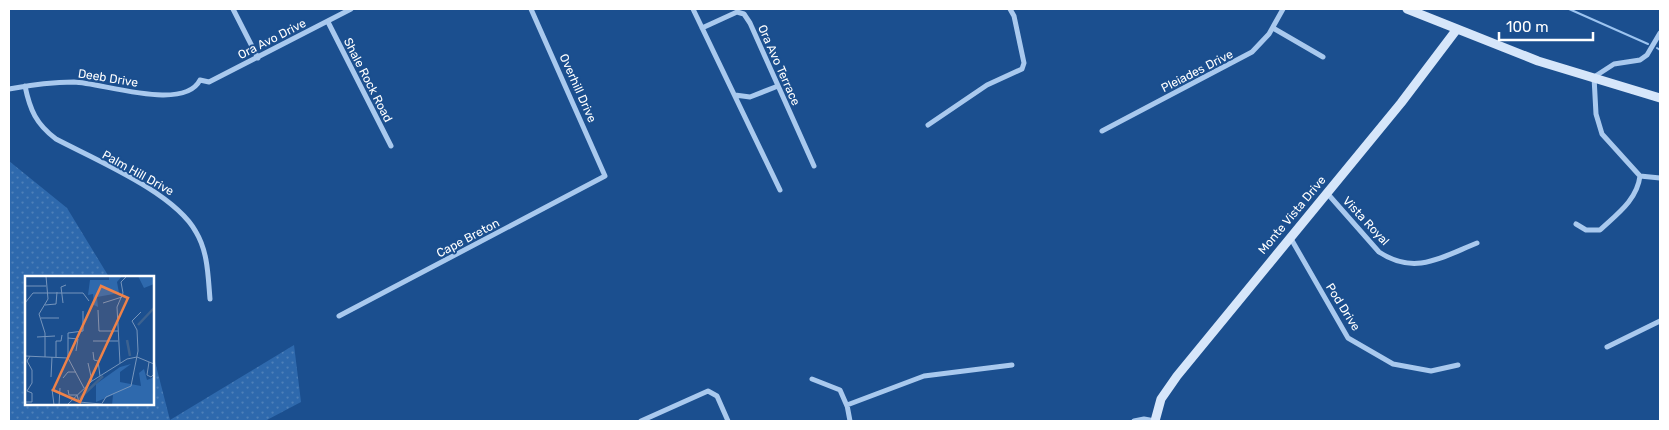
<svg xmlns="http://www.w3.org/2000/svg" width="1669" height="430" font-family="Rubik,sans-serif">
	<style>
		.grass { fill: url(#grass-dots) }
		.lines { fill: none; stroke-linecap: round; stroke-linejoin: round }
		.stream { stroke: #9cc4f0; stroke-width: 2 }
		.minor { stroke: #a9c9ee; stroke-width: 5 }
		.secondary { stroke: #d6e6fa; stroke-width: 9 }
		.labels { text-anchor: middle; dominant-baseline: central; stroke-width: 4; stroke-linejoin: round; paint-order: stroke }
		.street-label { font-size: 12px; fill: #fff; stroke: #1b4f8f }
		.inset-river { fill: none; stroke: #3c6290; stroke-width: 2.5 }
		.inset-road { fill: none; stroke: #7695bc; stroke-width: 1 }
		.view { fill: #ee8249; fill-opacity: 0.15; stroke: #ee8249; stroke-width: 2.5 }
		.inset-edge { fill: none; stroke: #fff; stroke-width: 2.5 }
	</style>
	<defs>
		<pattern id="grass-dots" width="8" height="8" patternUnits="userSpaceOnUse" patternTransform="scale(1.25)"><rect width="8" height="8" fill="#2e69ad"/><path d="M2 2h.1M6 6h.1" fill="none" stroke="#4d80b9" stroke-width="1.8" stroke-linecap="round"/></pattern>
	</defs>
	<rect width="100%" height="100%" fill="#1b4f8f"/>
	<!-- grass -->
	<path class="grass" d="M9,161L67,208L109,277L26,278V404H152L153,354L170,420L294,345L301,402L265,421H9Z"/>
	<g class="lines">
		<!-- stream -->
		<path class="stream" d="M1569,9L1648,44
			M1657,48L1660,50"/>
		<!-- minor -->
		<path class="minor" d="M233,9L258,58
			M693,9L780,190
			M328,22L391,146
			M702,28L737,12L744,14L750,23L814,166
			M1273,28L1323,57
			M25,86C30,110 36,124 56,139C96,160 175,193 196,232C208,252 208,276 210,299
			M9,89C30,85 53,82 74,82C103,83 184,112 200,80L209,82L351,9
			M735,95L750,97L778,86
			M928,125L987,85L1022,69L1024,63L1014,16L1010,9
			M1102,131L1252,52L1269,34L1283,9
			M1640,176L1660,178
			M1327,193L1379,252C1415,276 1442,257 1477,243
			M1576,224L1586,230H1600C1617,214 1637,200 1640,176L1602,134L1596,114L1594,77L1614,64L1640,60L1647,55L1660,33
			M1290,237L1348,338L1393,364L1431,371L1458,365
			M339,316L605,176L531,9
			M1607,347L1660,321
			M812,379L840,390L847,406
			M641,421L708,391L717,396L728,421
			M850,421L847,405L924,376L1012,365
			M1134,421L1144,419L1155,421"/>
		<!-- secondary -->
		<path class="secondary" d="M1407,9L1538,61L1660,98
			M1155,421L1161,399L1177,376L1401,103L1457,29"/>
	</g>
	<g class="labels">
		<!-- street labels -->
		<g class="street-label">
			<text transform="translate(272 39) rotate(-27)">Ora Avo Drive</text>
			<text transform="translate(779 65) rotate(66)">Ora Avo Terrace</text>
			<text transform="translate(1197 71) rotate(-27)">Pleiades Drive</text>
			<text transform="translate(108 78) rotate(9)">Deeb Drive</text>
			<text transform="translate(368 80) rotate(63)">Shale Rock Road</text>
			<text transform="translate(578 88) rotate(66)">Overhill Drive</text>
			<text transform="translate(138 173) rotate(29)">Palm Hill Drive</text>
			<text transform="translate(1292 215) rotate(-50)">Monte Vista Drive</text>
			<text transform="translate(1366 221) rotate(47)">Vista Royal</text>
			<text transform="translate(468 238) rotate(-28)">Cape Breton</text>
			<text transform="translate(1343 307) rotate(58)">Pod Drive</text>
		</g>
	</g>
	<!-- overview -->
	<g transform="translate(25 276)">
		<rect width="129" height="129" fill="#1b4f8f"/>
		<path d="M84,0H97L92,6L94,17L72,21L73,31L69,29L68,18L63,19L65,4H84ZM113,0H129V8L119,12ZM106,88L95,96V106L116,110L114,97L119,93L122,104L129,101V129H87L88,119L71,126V108L95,91Z" fill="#2e69ad"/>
		<path class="inset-river" d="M113,49L129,32M102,64L105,80M54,123L78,100"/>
		<path class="inset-road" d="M0,10H21M0,27L8,17H58L64,25M38,27L36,11L41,9M78,27L97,21M20,29L31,28L32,16M73,34L74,55H93M16,42H34M12,61L30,60M43,62L53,63L51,75M68,65H93M68,76L69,84L73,85L75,100M0,80L43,82L59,112M20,81V57L14,38L23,23L21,0M31,81V65H36L37,59M43,82V57L58,55V35M124,86L122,99L126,101L129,98M63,87L67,105M95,87L92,31L98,17L96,6L102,0M26,101L27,81M38,102L43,96H51M27,113L29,129M43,114L44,119H52L54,126L76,128M0,126H7V117L2,115L7,107V94L2,85L5,80M34,129L35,112M42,129L67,105L102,83L112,81L129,88M76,129L81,121L106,110L113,75L112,54L107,45L116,36"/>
		<path class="view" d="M76,10L103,22L55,126L28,114Z"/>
		<rect width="129" height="129" class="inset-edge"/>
	</g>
	<!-- border -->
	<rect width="1669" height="430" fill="none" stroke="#ffffff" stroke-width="20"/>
	<!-- scale -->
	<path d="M1499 32v8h94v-8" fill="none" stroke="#ffffff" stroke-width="2.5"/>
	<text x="1506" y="32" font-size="15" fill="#ffffff" stroke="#1b4f8f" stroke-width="4" paint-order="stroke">100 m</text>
</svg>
